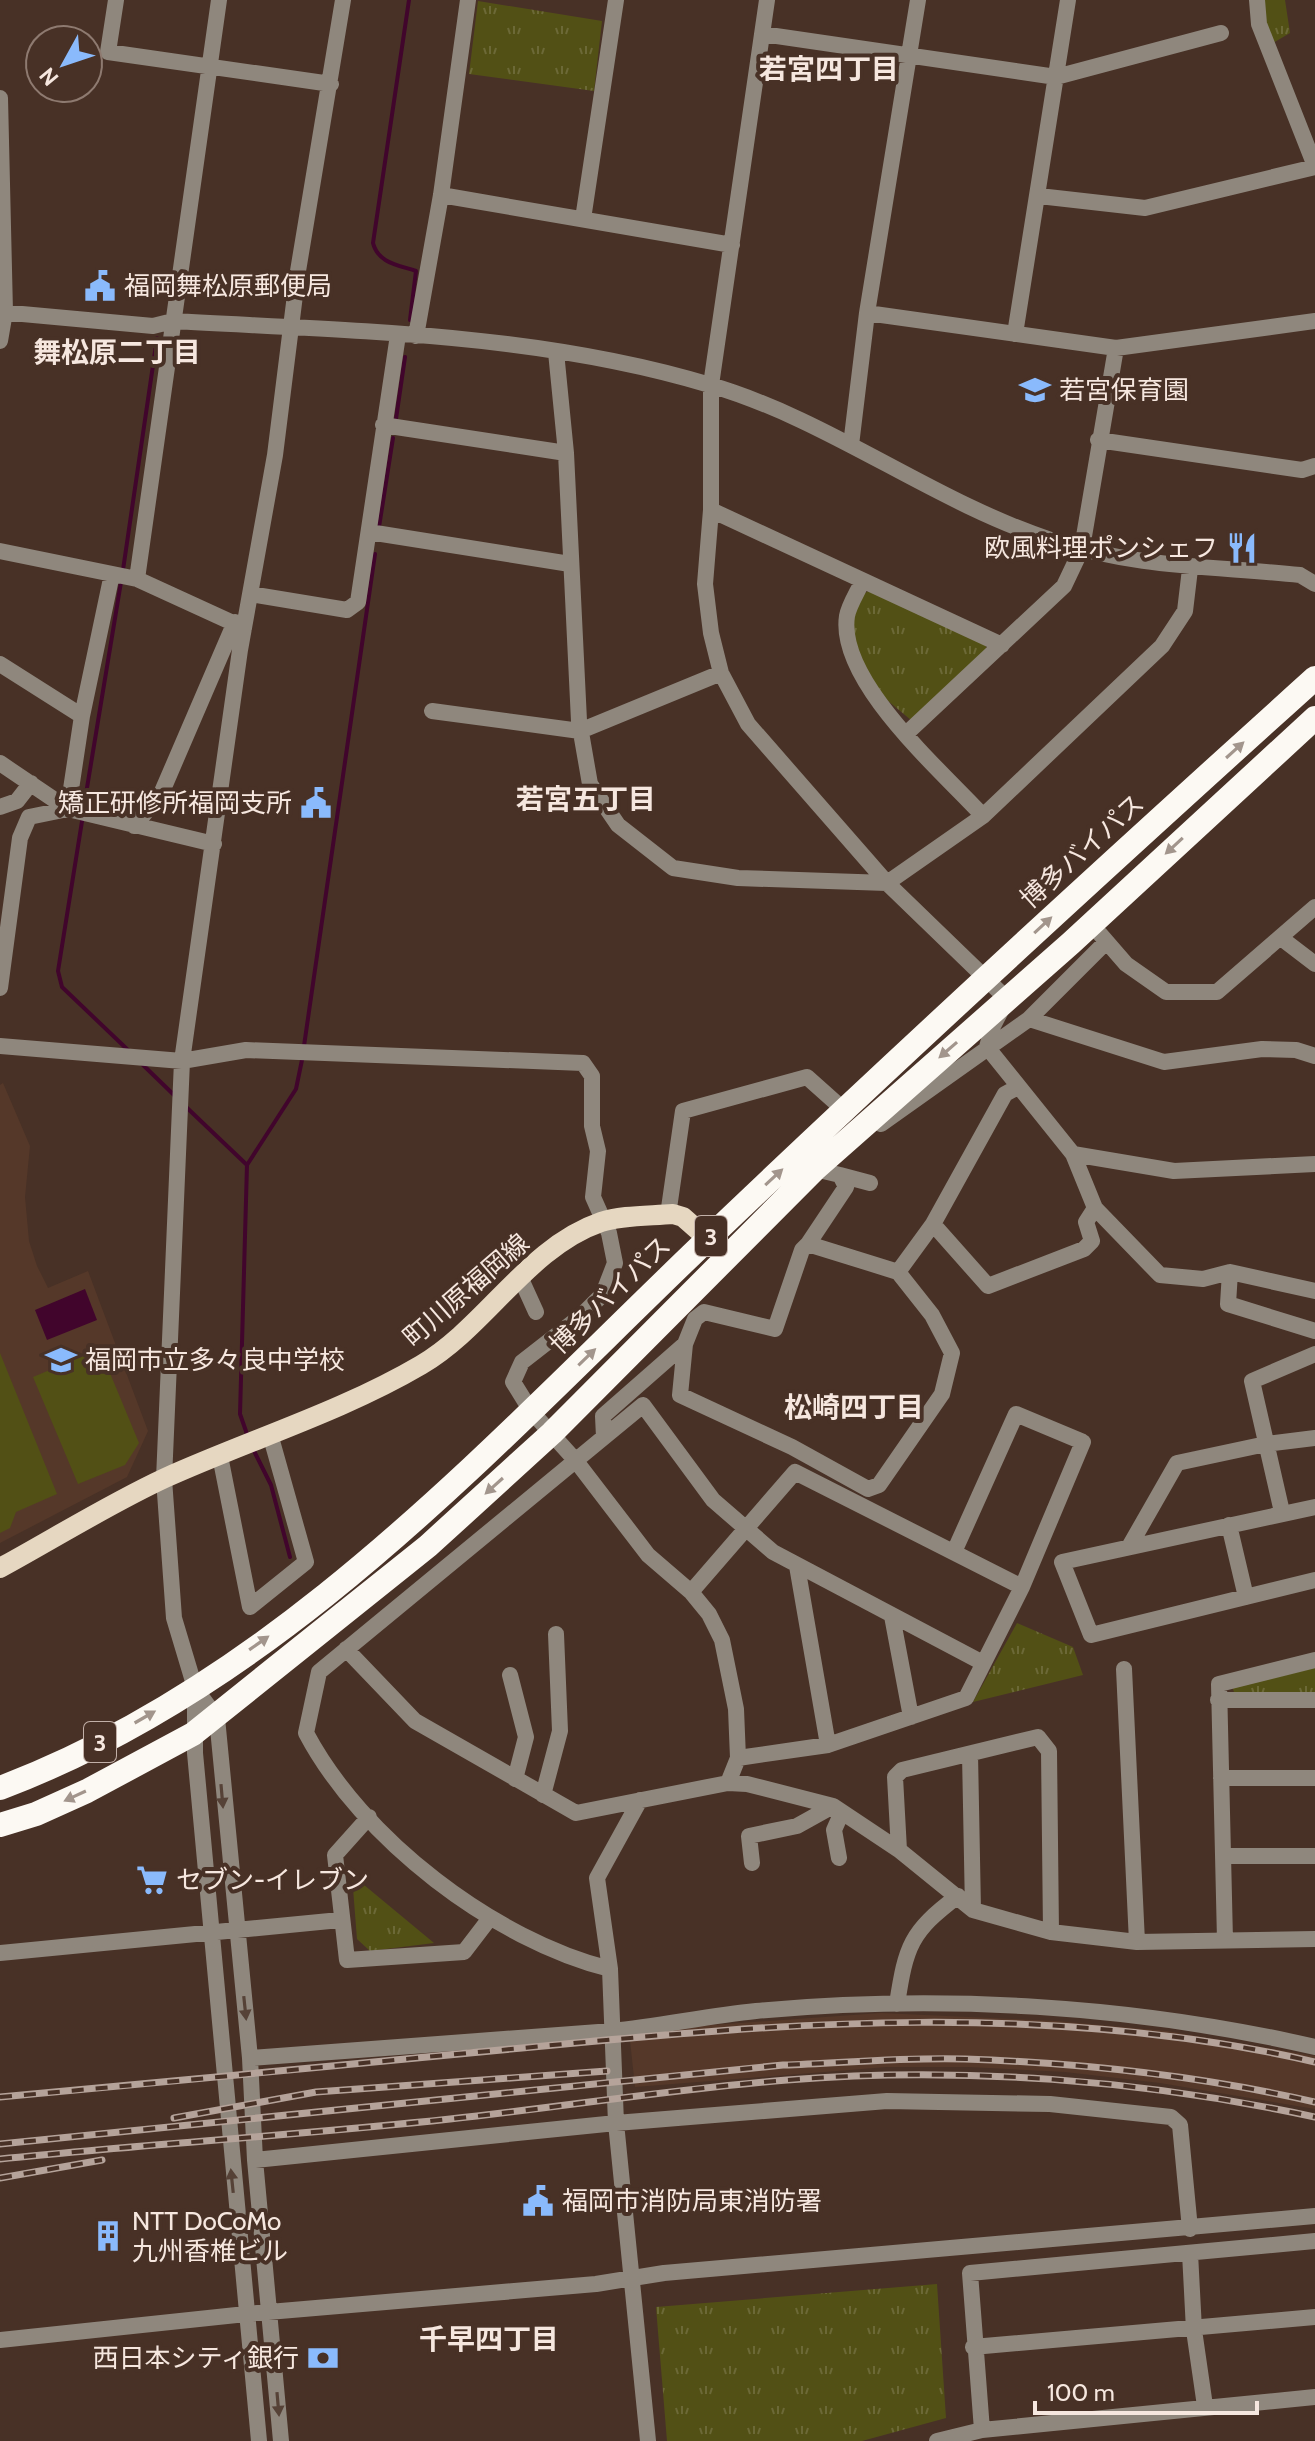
<svg xmlns="http://www.w3.org/2000/svg" width="1315" height="2441" font-family="Cabin,'Noto Sans JP',sans-serif">
	<style>
		.built { fill: #553829 }
		.green { fill: #525015 }
		.park { fill: url(#park-tufts) }
		.water { fill: #41052c }
		.lines { fill: none; stroke-linecap: round; stroke-linejoin: round }
		.stream { stroke: #41052c; stroke-width: 4 }
		.minor { stroke: #8f877d; stroke-width: 16 }
		.major { stroke: #e6d7c1; stroke-width: 20 }
		.highway { stroke: #fcf9f3; stroke-width: 24 }
		.rail-casing { stroke: #b5a39a; stroke-width: 7 }
		.rail { stroke: #483126; stroke-width: 4; stroke-dasharray: 12; stroke-linecap: butt }
		.oneway { fill: #a2958c }
		.oneway2 { fill: #564237 }
		.labels { text-anchor: middle; dominant-baseline: central; stroke-width: 8; stroke-linejoin: round; paint-order: stroke }
		.shield { fill: #483126; stroke: #c2b0a8; stroke-width: 2 }
		.shield-label { font-size: 24px; font-weight: bold; fill: #f6e7df }
		.poi-label { font-size: 26px; fill: #f6e7df; stroke: #483126; text-anchor: start }
		.street-label { font-size: 26px; fill: #f6e7df; stroke: #483126 }
		.neighbourhood-label { font-size: 28px; font-weight: bold; fill: #f6e7df; stroke: #483126 }
	</style>
	<defs>
		<pattern id="park-tufts" width="24" height="20" patternUnits="userSpaceOnUse" patternTransform="scale(2)"><rect width="24" height="20" fill="#525015"/><path d="M3 7l-1-3M5 7V3M7 7l1-3M15 17l-1-3M17 17v-4M19 17l1-3" fill="none" stroke="#6c6937"/></pattern>
	</defs>
	<rect width="100%" height="100%" fill="#483126"/>
	<!-- built -->
	<path class="built" d="M3,1083L30,1146L25,1197L29,1241L37,1266L48,1288L88,1271L148,1431L127,1477L0,1543V1085Z
		M881,2013L1056,2021L1167,2031L1315,2056V2109L1160,2083L1065,2072L968,2067H887L635,2087L629,2031Z"/>
	<!-- green -->
	<path class="green" d="M100,1349L139,1443L125,1465L78,1484L33,1377Z
		M0,1353L57,1494L16,1512L10,1528L0,1533Z"/>
	<!-- park -->
	<path class="park" d="M1263,0H1285L1290,33L1273,43L1264,19Z
		M478,1L602,21L594,91L469,74Z
		M868,591L985,644L988,652L911,720C897,708 879,695 869,680C853,659 843,608 868,591Z
		M1017,1623L1073,1647L1083,1675L973,1702Z
		M1315,1666V1693L1235,1695L1232,1686Z
		M352,1875L434,1943L370,1951L357,1939Z
		M937,2284L946,2418L862,2441H667L656,2307Z"/>
	<!-- water -->
	<path class="water" d="M85,1289L97,1320L47,1340L35,1310Z"/>
	<g class="lines">
		<!-- stream -->
		<path class="stream" d="M409,0L373,243C378,263 398,265 416,271L410,320
			M396,419L405,357
			M379,527L393,438
			M123,570L157,338
			M84,806L121,582
			M83,815L58,971L62,987L129,1051
			M304,1046L375,554
			M141,1063L175,1096
			M184,1105L247,1165
			M248,1437L240,1414L247,1165L296,1089L303,1055
			M253,1449L271,1485L290,1557"/>
		<!-- minor -->
		<path class="minor" d="M116,0L108,52L331,84
			M767,0L711,385V510L705,584L711,633L721,673L748,724L887,883L1007,999L993,1026L987,1047L1073,1154L1095,1208L1160,1275L1203,1279L1230,1272L1315,1291
			M1257,0L1259,24L1315,166
			M762,34L1056,77L1221,33
			M0,98L5,312L0,341
			M441,195L732,245
			M1039,196L1145,208L1315,167
			M583,219L616,0
			M0,312L153,326L173,321C352,331 538,333 710,385C830,420 932,501 1051,540C1136,568 1213,566 1300,575L1315,584
			M867,313L1116,348L1315,321
			M1015,334L1068,0
			M416,336L441,195L468,0
			M556,352L566,453L579,721L590,784L618,825L673,868L738,878L887,883L983,816L1162,646L1185,611L1190,569
			M383,425L566,453
			M1098,440L1302,470L1315,466
			M851,445L867,313L918,0
			M711,510L1002,645
			M369,532L570,564
			M0,551L137,579L244,628
			M137,579L219,0
			M862,582C857,593 849,605 847,616C837,681 942,771 983,816
			M250,594L347,610L358,602L398,335
			M0,664L82,716
			M432,711L580,731L721,673
			M907,733L1064,586L1082,548L1116,348
			M0,763L68,809L214,844
			M0,807L17,801L31,783
			M68,809L82,716L112,574
			M134,826L161,794L235,622
			M1100,934L1126,964L1166,992H1217L1315,907
			M1281,938L1315,964
			M0,988L20,838L29,817L68,809
			M1029,1019L1164,1062L1262,1049L1296,1050L1315,1056
			M0,1046L182,1061L246,1050L583,1063L592,1076V1126L598,1151L593,1197L609,1233L615,1263L603,1294L581,1316L522,1362L513,1382L531,1411L576,1461L648,1555L691,1592L709,1614L722,1640L736,1709L738,1758L728,1783
			M881,1124L1029,1019L1106,942
			M1073,1154L1174,1171L1315,1164
			M840,1175L870,1183
			M668,1215L683,1111L807,1077L844,1110
			M933,1224L988,1286L1084,1249L1092,1241L1086,1222L1095,1208
			M808,1244L846,1187L840,1175L815,1169
			M898,1272L933,1224L1005,1094L1018,1087
			M1230,1272L1228,1304L1315,1331
			M521,1279L536,1312
			M604,1437L603,1416L685,1344L695,1319L704,1312L775,1329L802,1250L808,1244L898,1272L932,1315L952,1353L942,1394L879,1485L868,1489L792,1447L680,1395L685,1344
			M220,1456L250,1607L306,1562L270,1434
			M1315,1507L1062,1562L1091,1635L1315,1580
			M1282,1512L1252,1381L1315,1354
			M1229,1525L1246,1597
			M1129,1547L1177,1463L1266,1444L1315,1438
			M797,1566L828,1745
			M691,1592L795,1472L1022,1587
			M892,1616L911,1717
			M346,1649L415,1721L576,1813L728,1783L747,1784L833,1806L899,1850L973,1910L1051,1932L1137,1942L1315,1939
			M1124,1669L1137,1942
			M510,1675L526,1737L515,1779
			M195,1688V1753L259,2441
			M1218,1700H1315
			M970,1754L973,1910
			M738,1758L828,1745L966,1698L1022,1587L1083,1442L1016,1414L954,1552
			M1221,1778H1315
			M543,1795L560,1731L556,1634
			M640,1800L597,1878L610,1969L616,2123L648,2441
			M369,1817L335,1855L347,1960L464,1952L490,1918
			M899,1850L895,1777L902,1770L1038,1737L1049,1751L1051,1932
			M1224,1856H1315
			M839,1858L834,1830L842,1812
			M752,1863L749,1836L797,1826L833,1806
			M1225,1940L1219,1684L1315,1660
			M0,1953L340,1920
			M610,1969C494,1940 362,1839 306,1733L319,1672L643,1405L713,1500L773,1552L983,1663
			M897,2004C906,1946 910,1932 958,1896
			M250,2058C371,2049 492,2041 612,2031C660,2026 708,2016 756,2011C942,1994 1133,2005 1315,2047
			M255,2160L616,2123L887,2101L1050,2104L1171,2117L1180,2125L1190,2229
			M1190,2253L1194,2330L1205,2406
			M0,2340L246,2314L596,2284L664,2273L1315,2216
			M973,2347L1315,2317
			M982,2430L970,2273L1315,2241
			M281,2441L255,2160L250,2058L217,1718L195,1688L174,1618L164,1479L182,1061L240,650L275,455L298,271L343,0
			M937,2441L982,2430L1315,2397"/>
		<!-- major -->
		<path class="major" d="M0,1568C55,1538 109,1504 165,1478C249,1440 341,1412 421,1365C486,1327 528,1247 601,1222C622,1215 650,1216 673,1214L683,1217L708,1239"/>
		<!-- highway -->
		<path class="highway" d="M0,1788C284,1681 495,1442 709,1238C908,1048 1111,862 1315,678
			M0,1825L36,1814L87,1791L193,1734L428,1546L552,1433L815,1169L1071,943L1315,718"/>
		<defs>
			<path id="rail" d="M0,2097C174,2082 348,2064 522,2048C789,2022 1051,2001 1315,2062
				M174,2118L316,2092L607,2071
				M0,2144L783,2065C843,2063 905,2057 965,2059C1082,2063 1201,2076 1315,2102
				M0,2159C150,2144 300,2135 450,2119C562,2107 674,2089 787,2080C961,2066 1144,2080 1315,2117
				M0,2178L102,2160"/>
		</defs>
		<!-- rail casing -->
		<use href="#rail" class="rail-casing"/>
		<!-- rail -->
		<use href="#rail" class="rail"/>
	</g>
	<!-- one-way arrows -->
	<defs><path id="oneway-solid" d="M-6-.8H1V-3.2L6.5 0L1 3.2V.8H-6Z" transform="scale(2)"/></defs>
	<g class="oneway">
		<use href="#oneway-solid" transform="translate(1235 750) rotate(-42)"/>
		<use href="#oneway-solid" transform="translate(1174 846) rotate(137)"/>
		<use href="#oneway-solid" transform="translate(1043 925) rotate(-43)"/>
		<use href="#oneway-solid" transform="translate(948 1050) rotate(139)"/>
		<use href="#oneway-solid" transform="translate(774 1177) rotate(-43)"/>
		<use href="#oneway-solid" transform="translate(587 1357) rotate(-44)"/>
		<use href="#oneway-solid" transform="translate(494 1486) rotate(138)"/>
		<use href="#oneway-solid" transform="translate(259 1643) rotate(-35)"/>
		<use href="#oneway-solid" transform="translate(145 1717) rotate(-30)"/>
		<use href="#oneway-solid" transform="translate(75 1796) rotate(155)"/>
	</g>
	<g class="oneway2">
		<use href="#oneway-solid" transform="translate(222 1796) rotate(85)"/>
		<use href="#oneway-solid" transform="translate(245 2008) rotate(84)"/>
		<use href="#oneway-solid" transform="translate(232 2181) rotate(-96)"/>
		<use href="#oneway-solid" transform="translate(278 2404) rotate(85)"/>
	</g>
	<!-- icons -->
	<defs>
		<symbol id="civic-bare" viewBox="-9 -9 18 18"><path d="M-.6-6.5H3V-4.5H.6V-3L4-1V1h2V6H-6V1h2V-1L-.6-3ZM-1.2 2.5V6h2.4V2.5Z" fill="#8abafc" stroke="#483126" stroke-width="2.5" paint-order="stroke"/></symbol>
		<symbol id="school-bare" viewBox="-9 -9 18 18"><path d="M0-5L7-2L0 1L-7-2ZM-4 1L0 2.5L4 1V4Q0 6-4 4Z" fill="#8abafc" stroke="#483126" stroke-width="2.5" paint-order="stroke"/></symbol>
		<symbol id="restaurant-bare" viewBox="-9 -9 18 18"><path d="M-5-6h1v4h1v-4h1v4h1v-4h1v5L-1.5 .5V6h-2V.5L-5-1ZM5-6V6H3V1.5H1.5Q1.5-4 5-6Z" fill="#8abafc" stroke="#483126" stroke-width="2.5" paint-order="stroke"/></symbol>
		<symbol id="supermarket-bare" viewBox="-9 -9 18 18"><path d="M-6-5.5h2.5l.6 2H6L4.5 2H-2.5L-4.4-4H-6ZM-1.5 3.2a1.3 1.3 0 1 0 .1 0ZM3 3.2a1.3 1.3 0 1 0 .1 0Z" fill="#8abafc" stroke="#483126" stroke-width="2.5" paint-order="stroke"/></symbol>
		<symbol id="building-bare" viewBox="-9 -9 18 18"><path d="M-4-6H4V6H1V3H-1V6H-4ZM-2.5-4.3h1.7v1.8h-1.7ZM.8-4.3h1.7v1.8H.8ZM-2.5-1h1.7V.8h-1.7ZM.8-1h1.7V.8H.8Z" fill="#8abafc" stroke="#483126" stroke-width="2.5" paint-order="stroke"/></symbol>
		<symbol id="bank-bare" viewBox="-9 -9 18 18"><path d="M-6-4H6V4H-6ZM0-2.3a2.3 2.3 0 1 0 0 4.6a2.3 2.3 0 1 0 0-4.6Z" fill="#8abafc" stroke="#483126" stroke-width="2.5" paint-order="stroke"/></symbol>
	</defs>
	<g fill-rule="evenodd">
		<use href="#civic-bare" x="78" y="264" width="44" height="44"/>
		<use href="#school-bare" x="1013" y="368" width="44" height="44"/>
		<use href="#restaurant-bare" x="1220" y="526" width="44" height="44"/>
		<use href="#civic-bare" x="294" y="781" width="44" height="44"/>
		<use href="#school-bare" x="39" y="1338" width="44" height="44"/>
		<use href="#supermarket-bare" x="130" y="1858" width="44" height="44"/>
		<use href="#civic-bare" x="516" y="2179" width="44" height="44"/>
		<use href="#building-bare" x="86" y="2214" width="44" height="44"/>
		<use href="#bank-bare" x="301" y="2336" width="44" height="44"/>
	</g>
	<g class="labels">
		<!-- shield labels -->
		<g class="shield">
			<rect x="695" y="1216" width="32" height="40" rx="6"/>
			<rect x="84" y="1722" width="32" height="40" rx="6"/>
		</g>
		<g class="shield-label">
			<text x="711" y="1236">3</text>
			<text x="100" y="1742">3</text>
		</g>
		<!-- poi labels -->
		<g class="poi-label">
			<text x="124" y="286">福岡舞松原郵便局</text>
			<text x="1059" y="390">若宮保育園</text>
			<text x="1218" y="548" text-anchor="end">欧風料理ポンシェフ</text>
			<text x="292" y="803" text-anchor="end">矯正研修所福岡支所</text>
			<text x="85" y="1360">福岡市立多々良中学校</text>
			<text x="176" y="1880">セブン-イレブン</text>
			<text x="562" y="2201">福岡市消防局東消防署</text>
			<text x="132" y="2221">NTT DoCoMo<tspan x="132" dy="30">九州香椎ビル</tspan></text>
			<text x="299" y="2358" text-anchor="end">西日本シティ銀行</text>
		</g>
		<!-- street labels -->
		<g class="street-label">
			<text transform="translate(1082 851) rotate(-42)">博多バイパス</text>
			<text transform="translate(466 1290) rotate(-41)">町川原福岡線</text>
			<text transform="translate(610 1295) rotate(-44)">博多バイパス</text>
		</g>
		<!-- neighbourhood labels -->
		<g class="neighbourhood-label">
			<text x="829" y="69">若宮四丁目</text>
			<text x="117" y="352">舞松原二丁目</text>
			<text x="586" y="799">若宮五丁目</text>
			<text x="854" y="1407">松崎四丁目</text>
			<text x="489" y="2339">千早四丁目</text>
		</g>
	</g>
	<!-- north arrow -->
	<g transform="translate(64 64) rotate(230)"><circle r="38" fill="#483126" stroke="#8e7a70" stroke-width="2"/>
	<path d="M0-6L14 30L0 20L-14 30Z" fill="#8abafc"/>
	<text y="-12" font-size="22" font-weight="bold" text-anchor="middle" fill="#f6e7df">N</text>
	</g>
	<!-- scale -->
	<path d="M1035 2401v12h222v-12" fill="none" stroke="#f6e7df" stroke-width="4"/>
	<text x="1047" y="2401" font-size="24" fill="#f6e7df" stroke="#483126" stroke-width="6" paint-order="stroke">100 m</text>
</svg>
